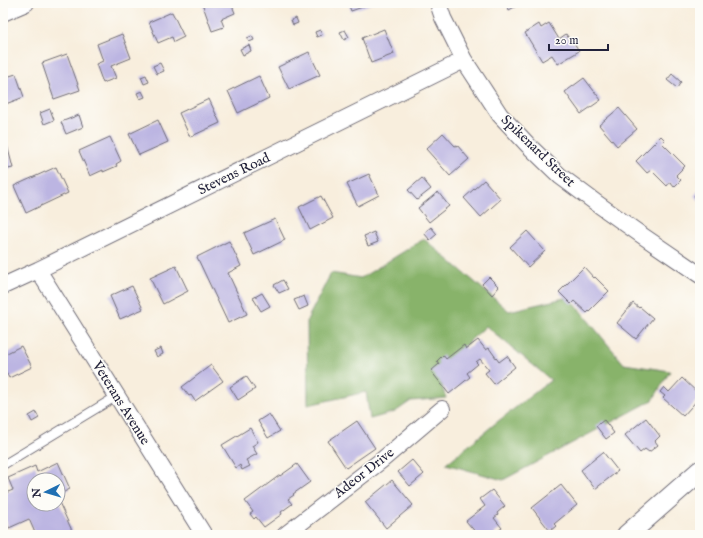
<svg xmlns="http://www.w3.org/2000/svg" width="703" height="538" font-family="'IM FELL English',serif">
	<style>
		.forest { fill: #88b36b; stroke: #556a53 }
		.building { fill: #bcb5e2 }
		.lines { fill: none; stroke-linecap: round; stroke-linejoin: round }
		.service-casing { stroke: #6d6974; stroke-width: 10 }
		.minor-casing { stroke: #6d6974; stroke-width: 18 }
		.tertiary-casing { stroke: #6d6974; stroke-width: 22 }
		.service { stroke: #fff; stroke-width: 8 }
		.minor { stroke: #fff; stroke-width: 16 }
		.tertiary { stroke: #fff; stroke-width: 20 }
		.labels { text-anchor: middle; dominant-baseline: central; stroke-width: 3; stroke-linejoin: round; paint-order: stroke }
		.street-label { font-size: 14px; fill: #22223b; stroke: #fdfcf7 }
	</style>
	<rect width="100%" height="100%" fill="#fdfcf7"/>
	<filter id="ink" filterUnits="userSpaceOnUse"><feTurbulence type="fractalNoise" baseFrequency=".025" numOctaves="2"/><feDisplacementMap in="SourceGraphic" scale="8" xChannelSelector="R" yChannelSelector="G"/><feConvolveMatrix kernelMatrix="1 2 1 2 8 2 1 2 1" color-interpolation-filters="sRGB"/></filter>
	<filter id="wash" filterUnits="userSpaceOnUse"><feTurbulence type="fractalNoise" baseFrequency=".012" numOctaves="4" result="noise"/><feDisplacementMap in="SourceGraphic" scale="16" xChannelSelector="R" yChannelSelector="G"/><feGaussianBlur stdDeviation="0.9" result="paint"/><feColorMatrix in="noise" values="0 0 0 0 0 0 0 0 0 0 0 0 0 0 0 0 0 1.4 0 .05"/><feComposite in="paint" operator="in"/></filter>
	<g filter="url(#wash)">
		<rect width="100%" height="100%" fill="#f8eedd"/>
		<!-- forest -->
		<path class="forest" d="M424,239L509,311L569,297L624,364L670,371L653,400L503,480L446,464L497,422L551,380L486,326L437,371L446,398L411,401L395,412L370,419L366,392L308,405L307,320L331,273L361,278Z"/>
		<g id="blocks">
			<!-- building -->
			<path class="building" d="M202,3H231L235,13L221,19L224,27L212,31Z
				M348,3H374L351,11Z
				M506,3H522L509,10Z
				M172,12L184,37L174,42L172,37L158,43L149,22Z
				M296,18L298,23L293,25L291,20Z
				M549,23L559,39L566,34L571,42L573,41L579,51L558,64L552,55L542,61L525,33L539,24L541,28Z
				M384,29L394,54L371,63L362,38Z
				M320,30L322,35L317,37L315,32Z
				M345,30L349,37L344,40L340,32Z
				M122,34L131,58L111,66L116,78L103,83L96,64L103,61L97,44Z
				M252,36L254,40L249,42L247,38Z
				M249,45L251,51L243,55L240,49Z
				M309,52L320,75L289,89L278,67Z
				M67,54L80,90L54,99L42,63Z
				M160,63L164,71L157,74L153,66Z
				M16,74L24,97L3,105V78Z
				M672,74L681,82L677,88L667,80Z
				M146,75L149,82L144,84L141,77Z
				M259,76L269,98L238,113L228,91Z
				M584,78L601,100L581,114L565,92Z
				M142,91L145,97L140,99L137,93Z
				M209,99L220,123L190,137L179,113Z
				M619,108L637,129L617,146L599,125Z
				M50,109L54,120L44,124L40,113Z
				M79,115L83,127L66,134L61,122Z
				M158,120L168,142L139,155L129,134Z
				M443,133L455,146L457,145L469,159L450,176L426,149Z
				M661,136L665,140L662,143L685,166L676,175L681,180L674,187L670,182L667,186L651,170L647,173L636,161Z
				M110,137L121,161L116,164L117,166L103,172V170L90,176L79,151Z
				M7,145L13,168L3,170V146Z
				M56,167L68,193L26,213L14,186Z
				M369,174L379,195L358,206L347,184Z
				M422,178L431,189L417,200L408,190Z
				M484,180L501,199L481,217L464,198Z
				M700,189V201L694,196Z
				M438,192L449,206L429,222L418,208Z
				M321,196L333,218L310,230L299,207Z
				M275,219L285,240L254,255L244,233Z
				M431,227L437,234L430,240L424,233Z
				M527,231L545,251L528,267L510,247Z
				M374,232L378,242L368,246L364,236Z
				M229,241L241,266L228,273L247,314L228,323L197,257Z
				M176,266L188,291L163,304L150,278Z
				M584,267L594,278L595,277L609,291L587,313L574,301L571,304L559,292Z
				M489,277L499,287L492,295L482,284Z
				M283,280L288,289L279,293L274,285Z
				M132,286L143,309L120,319L110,296Z
				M262,293L270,306L261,311L253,298Z
				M304,296L308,306L299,310L294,300Z
				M633,303L639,308L640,307L653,318L636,339L617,323Z
				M478,340L486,350L489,348L499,362L507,356L515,367L494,384L485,373L489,370L480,359L476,362L478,364L467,373L470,377L449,394L431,371L439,364L437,361L443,355L446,359L464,345L466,349Z
				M21,346L32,367L9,378L3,366V355Z
				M161,348L163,354L157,357L154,351Z
				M211,365L223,381L195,401L191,395L189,396L182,387Z
				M246,376L255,389L238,400L230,387Z
				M682,378L700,395V397L683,416L663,398L665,396L660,392L664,387L669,392Z
				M36,412L39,418L32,422L29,416Z
				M269,414L280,431L268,438L258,421Z
				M646,418L660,436L655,441L658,445L649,452L645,449L640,453L625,435Z
				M604,420L614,433L606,439L596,426Z
				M357,421L375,448L346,468L328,441Z
				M250,428L258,442L252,446L257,454L246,460L250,466L242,470L240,465L236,468L222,445Z
				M603,452L618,471L595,489L581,470Z
				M412,460L424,474L410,486L398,472Z
				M58,462L70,489L58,495V480H34V504H58V500L74,535H36L29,519L9,528L3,515V494L13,490L8,478L35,466L37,472Z
				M297,464L310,482L293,494L294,495L288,499L292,504L281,512L282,514L264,527L256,517L254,519L250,514L253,512L245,501L280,475V476Z
				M392,480L413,505L386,528L365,502Z
				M561,485L577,505L554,524L556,526L550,531L532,508Z
				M492,490L505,506L497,513L498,515L494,518L502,528L494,534L495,535H478L466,521L485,506L480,499Z"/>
		</g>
	</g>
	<g filter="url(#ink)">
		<use href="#blocks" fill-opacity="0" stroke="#6d6974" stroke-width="1"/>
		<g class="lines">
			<defs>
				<path id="service" d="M3,465L117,396"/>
				<path id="minor" d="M438,3L443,18L464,60L500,115L528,145L560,176L595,202L640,234L700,275
					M3,13L26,3
					M38,270L204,535
					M3,286L38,270L464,60
					M285,535L382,460L442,409"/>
				<path id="tertiary" d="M627,535L700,471"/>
			</defs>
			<!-- service casing -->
			<use href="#service" class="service-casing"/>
			<!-- minor casing -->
			<use href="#minor" class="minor-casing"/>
			<!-- tertiary casing -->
			<use href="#tertiary" class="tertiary-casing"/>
			<!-- service -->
			<use href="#service" class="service"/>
			<!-- minor -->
			<use href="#minor" class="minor"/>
			<!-- tertiary -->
			<use href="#tertiary" class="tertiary"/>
		</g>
	</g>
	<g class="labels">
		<!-- street labels -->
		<g class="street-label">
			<text transform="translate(538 151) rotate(44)">Spikenard Street</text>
			<text transform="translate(234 174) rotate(-26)">Stevens Road</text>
			<text transform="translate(121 403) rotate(58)">Veterans Avenue</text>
			<text transform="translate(364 473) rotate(-38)">Adeor Drive</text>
		</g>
	</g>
	<!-- margin -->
	<rect width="703" height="538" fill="none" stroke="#fdfcf7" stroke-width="16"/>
	<!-- north arrow -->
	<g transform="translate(46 492) rotate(265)"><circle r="19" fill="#fdfcf7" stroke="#a5a5ac"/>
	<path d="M0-3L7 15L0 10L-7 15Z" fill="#1f6fb2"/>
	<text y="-6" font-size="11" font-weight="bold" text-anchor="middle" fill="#22223b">N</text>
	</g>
	<!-- scale -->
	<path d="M549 44v6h59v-6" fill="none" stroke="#22223b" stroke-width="2"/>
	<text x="555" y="44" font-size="12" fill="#22223b" stroke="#fdfcf7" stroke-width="3" paint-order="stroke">20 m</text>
</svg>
